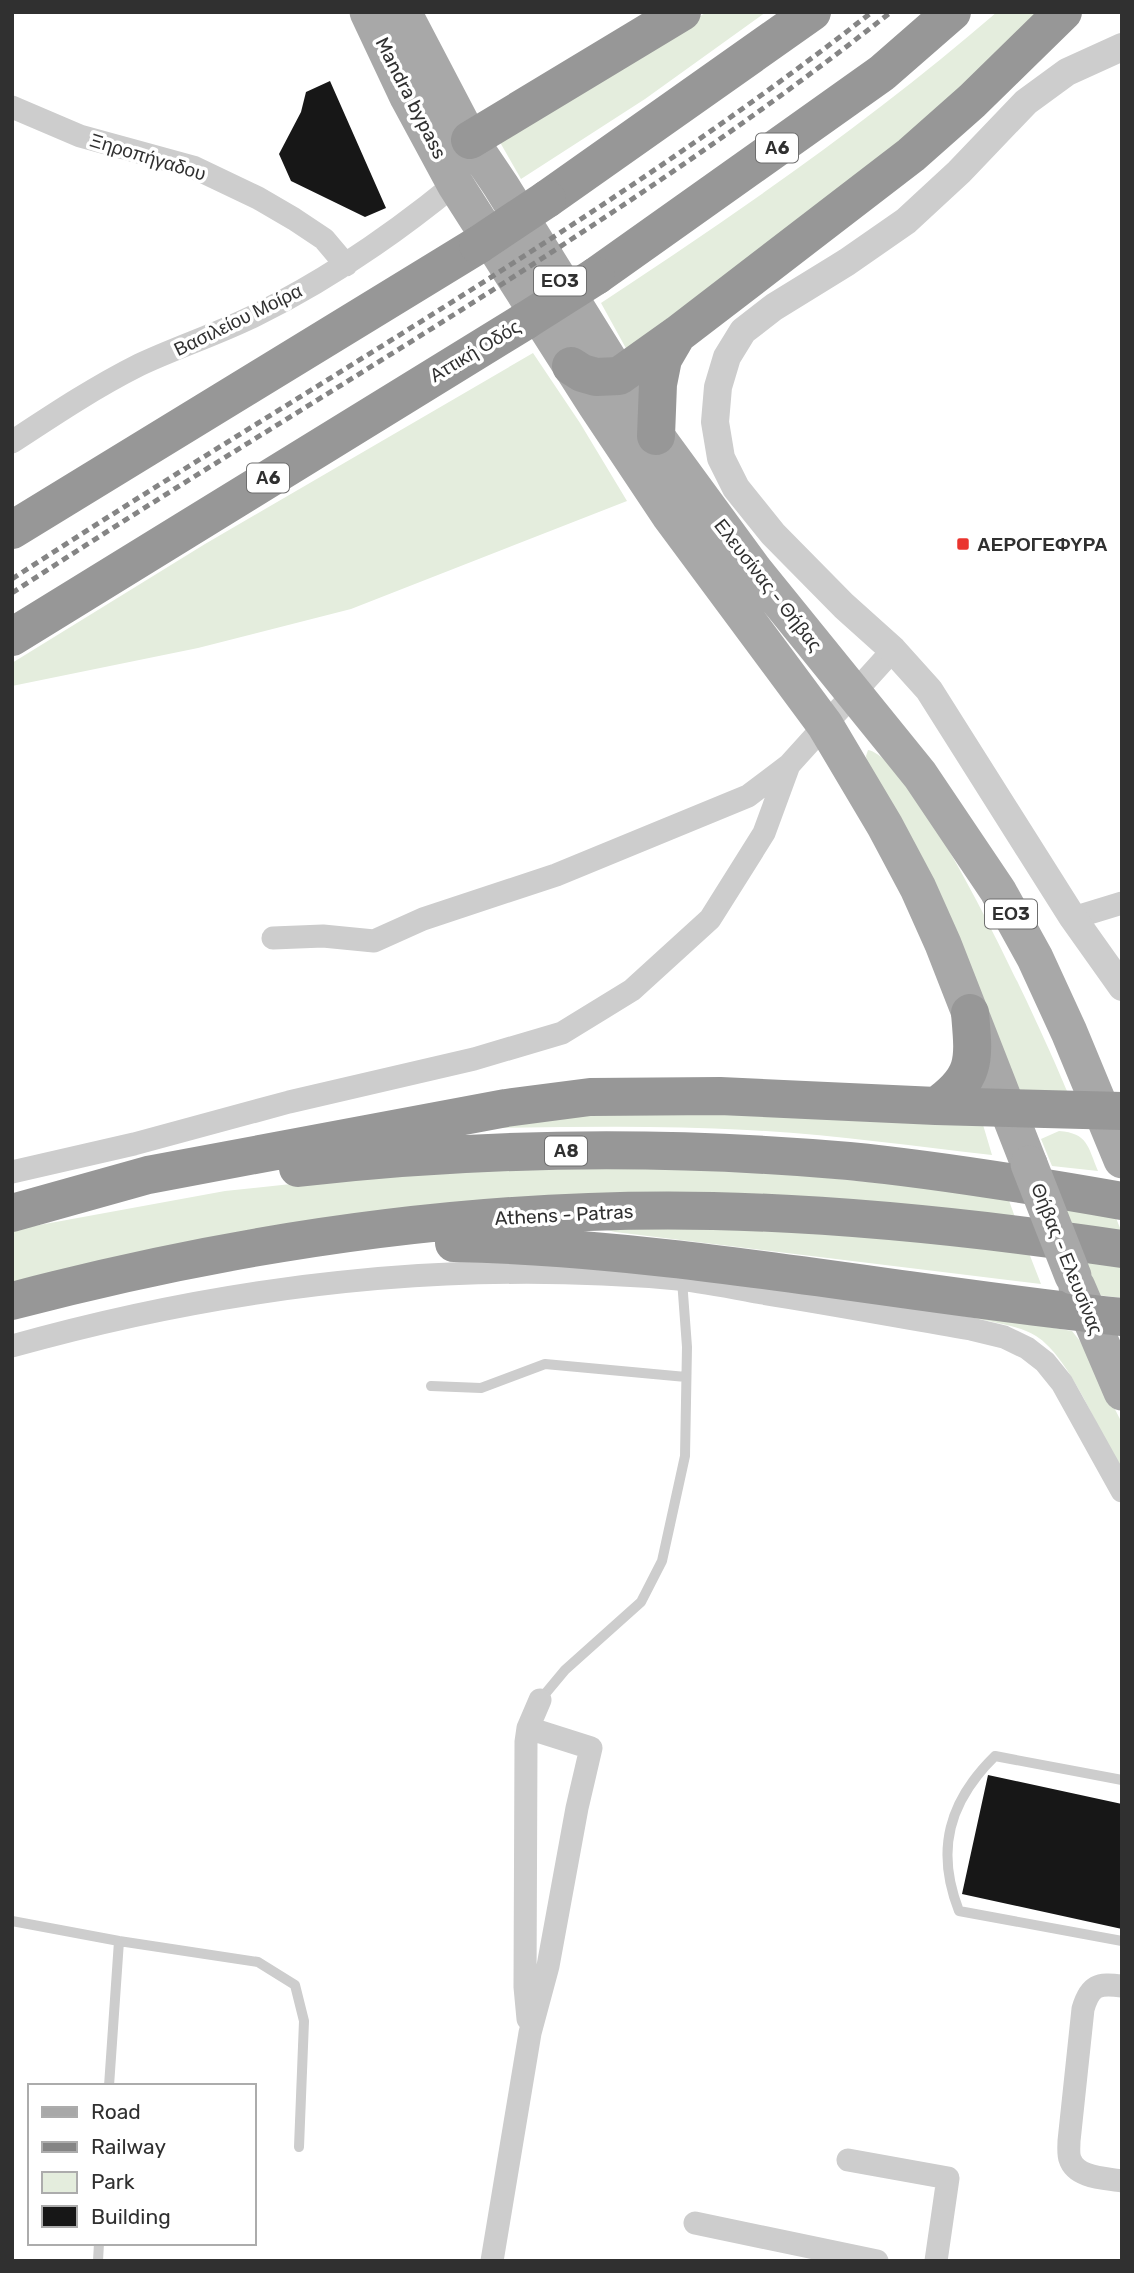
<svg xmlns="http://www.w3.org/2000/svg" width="1134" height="2273" font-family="Rubik,sans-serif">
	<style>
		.green { fill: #e4eddd }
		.building { fill: #171717 }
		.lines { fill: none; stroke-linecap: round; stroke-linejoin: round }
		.service { stroke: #cdcdcd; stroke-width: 10 }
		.minor { stroke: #cdcdcd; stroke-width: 23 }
		.tertiary { stroke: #cdcdcd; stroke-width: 28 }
		.primary { stroke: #a8a8a8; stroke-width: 37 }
		.motorway { stroke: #979797; stroke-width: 38 }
		.rail { stroke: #858585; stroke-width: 5; stroke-dasharray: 7 5; stroke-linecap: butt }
		.primary-bridge { stroke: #a8a8a8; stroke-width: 37 }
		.motorway-bridge { stroke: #979797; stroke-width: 38 }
		.poi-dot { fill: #ea342e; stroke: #fff; stroke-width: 2.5 }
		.labels { text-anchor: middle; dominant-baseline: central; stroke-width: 7; stroke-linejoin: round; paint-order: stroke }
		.shield { fill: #fff; stroke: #6e6e6e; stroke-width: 2 }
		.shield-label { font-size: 18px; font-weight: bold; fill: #303030 }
		.street-label { font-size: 19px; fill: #303030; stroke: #fff }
		.poi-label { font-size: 19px; font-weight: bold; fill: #303030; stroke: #fff; text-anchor: start }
	</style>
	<rect width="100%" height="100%" fill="#fff"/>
	<!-- green -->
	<path class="green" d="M707,12H766L645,99L521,179L497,137Z
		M997,12H1040L953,97L870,168L628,352L601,303C738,213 873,119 997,12Z
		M533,353L580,423L627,501L351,609L198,648L12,686V663L205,544Z
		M868,750C919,760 1044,1035 1067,1091L1019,1092L868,768L866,756Z
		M591,1106L981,1118L992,1155C911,1146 829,1134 747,1130C660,1125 573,1127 485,1128Z
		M1059,1131C1088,1133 1088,1147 1098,1171L1052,1166L1041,1139Z
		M712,1167L1007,1195L1016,1220L780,1198L12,1286V1230L225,1191L421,1170Z
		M1060,1204L1114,1213L1122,1233L1069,1227Z
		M608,1225L836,1231L1027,1248L1041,1284L615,1232L607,1230Z
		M1080,1252L1122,1259V1298L1097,1295Z
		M791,1285L1072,1331L1080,1341L1122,1423V1474C1102,1437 1070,1357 1036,1336C1021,1327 1005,1325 989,1321Z"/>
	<!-- building -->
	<path class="building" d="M330,81L386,208L365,217L291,181L279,154L301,112L306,92Z
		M988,1775L1122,1804V1929L962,1894Z"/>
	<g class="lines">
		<!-- service -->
		<path class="service" d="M431,1386L481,1388L545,1364L686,1377
			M540,1700L565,1670L641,1602L662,1561L685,1456L687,1347L682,1280
			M1122,1780L995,1756C949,1801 935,1850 959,1911L1122,1941
			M12,1921L119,1941L258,1962L295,1985L304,2021L299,2147
			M109,2086L119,1941
			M98,2261L99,2243"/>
		<!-- minor -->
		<path class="minor" d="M12,107L80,136L193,167L258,198L294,219L324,239L346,265
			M12,442C53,415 95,387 139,365C177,347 218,334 256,315C327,280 394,234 455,184
			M1073,918L1122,903
			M273,938L323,936L374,941L423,919L556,875L748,796L789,765L893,650
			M12,1172L134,1144L289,1102L474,1059L562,1033L632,990L710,919L764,833L789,765
			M12,1346C229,1285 454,1259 678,1279C706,1282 735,1288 762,1293C832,1304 901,1317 971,1329L1004,1337L1027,1348L1045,1362L1062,1383L1122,1491
			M1122,1986C1098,1983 1090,1985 1083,2009L1069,2141C1069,2146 1068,2154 1070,2159C1076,2178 1105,2178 1122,2181
			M528,2019L525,1987L526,1742L528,1728
			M848,2160L948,2178L936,2261
			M695,2223L877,2261
			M492,2261L530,2033L548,1966L577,1808L591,1748L528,1728L540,1700"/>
		<!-- tertiary -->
		<path class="tertiary" d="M1122,47L1067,72L1026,102L959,172L906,221L847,262L774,307L743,331L727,357L718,387L715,422L721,458L736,488L773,534L844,606L893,650L929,690L1073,918L1122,987"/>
		<!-- primary -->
		<path class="primary" d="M368,12L408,97L455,184L596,405L670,516L825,725L885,826L918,888L943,944L1029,1164
			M403,12L470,140L501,186L656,436L754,570L920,775L998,891L1035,958L1069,1032L1122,1160
			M1077,1287L1122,1392"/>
		<!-- motorway -->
		<path class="motorway" d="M470,140L682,12
			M547,199L812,12
			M596,276L882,73L952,12
			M571,366L582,373L596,377L619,376L678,334L911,155L972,101L1063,12
			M656,436L658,384L663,359L677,335
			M12,530L478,245
			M12,637L525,321
			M936,1106C977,1077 974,1060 970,1013
			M298,1168C480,1147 666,1145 849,1161C940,1170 1031,1185 1122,1201
			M12,1213L148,1175L506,1108L590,1097L720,1096L936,1106L1122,1111
			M454,1243C678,1248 899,1294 1122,1317
			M12,1301C240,1241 477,1206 713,1211C851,1214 986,1229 1122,1249"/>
		<!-- rail -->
		<path class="rail" d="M12,579C299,391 601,224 872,12
			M12,593C306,400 615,230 891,12"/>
		<!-- primary-bridge -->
		<path class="primary-bridge" d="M1029,1164L1073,1276"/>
		<!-- motorway-bridge -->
		<path class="motorway-bridge" d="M478,245L547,199
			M525,321L596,276"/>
	</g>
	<!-- markers -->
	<rect class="poi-dot" x="956" y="537" width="14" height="14" rx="3.5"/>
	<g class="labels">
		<!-- shield labels -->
		<g class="shield">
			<rect x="756" y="133.5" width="42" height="29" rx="5"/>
			<rect x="534" y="266.5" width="52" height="29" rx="5"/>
			<rect x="247" y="463.5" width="42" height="29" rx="5"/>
			<rect x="985" y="899.5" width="52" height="29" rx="5"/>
			<rect x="545" y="1136.5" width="42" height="29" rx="5"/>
		</g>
		<g class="shield-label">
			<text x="777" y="148">Α6</text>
			<text x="560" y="281">ΕΟ3</text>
			<text x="268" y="478">Α6</text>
			<text x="1011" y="914">ΕΟ3</text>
			<text x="566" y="1151">Α8</text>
		</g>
		<!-- street labels -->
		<g class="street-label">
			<text transform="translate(411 98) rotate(63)">Mandra bypass</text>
			<text transform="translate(148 157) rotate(17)">Ξηροπήγαδου</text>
			<text transform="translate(238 320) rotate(-26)">Βασιλείου Μοίρα</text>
			<text transform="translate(475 351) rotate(-31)">Αττική Οδός</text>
			<text transform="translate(768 585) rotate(52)">Ελευσίνας - Θήβας</text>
			<text transform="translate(564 1215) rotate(-3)">Athens - Patras</text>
			<text transform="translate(1067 1259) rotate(68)">Θήβας - Ελευσίνας</text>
		</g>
		<!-- poi labels -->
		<g class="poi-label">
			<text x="977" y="544">ΑΕΡΟΓΕΦΥΡΑ</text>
		</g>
	</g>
	<!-- border -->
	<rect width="1134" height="2273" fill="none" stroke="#303030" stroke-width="28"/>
	<!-- legend -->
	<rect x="28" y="2084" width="228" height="161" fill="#ffffff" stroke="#acacac" stroke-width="2"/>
	<rect x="42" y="2107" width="35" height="10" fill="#a8a8a8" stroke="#acacac" stroke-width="2"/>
	<text x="91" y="2119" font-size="21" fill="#303030">Road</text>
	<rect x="42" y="2142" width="35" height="10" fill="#858585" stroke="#acacac" stroke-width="2"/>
	<text x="91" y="2154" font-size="21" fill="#303030">Railway</text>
	<rect x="42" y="2172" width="35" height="21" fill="#e4eddd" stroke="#acacac" stroke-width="2"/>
	<text x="91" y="2189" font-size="21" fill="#303030">Park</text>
	<rect x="42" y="2206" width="35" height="21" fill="#171717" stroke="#acacac" stroke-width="2"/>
	<text x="91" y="2224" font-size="21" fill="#303030">Building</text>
</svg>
